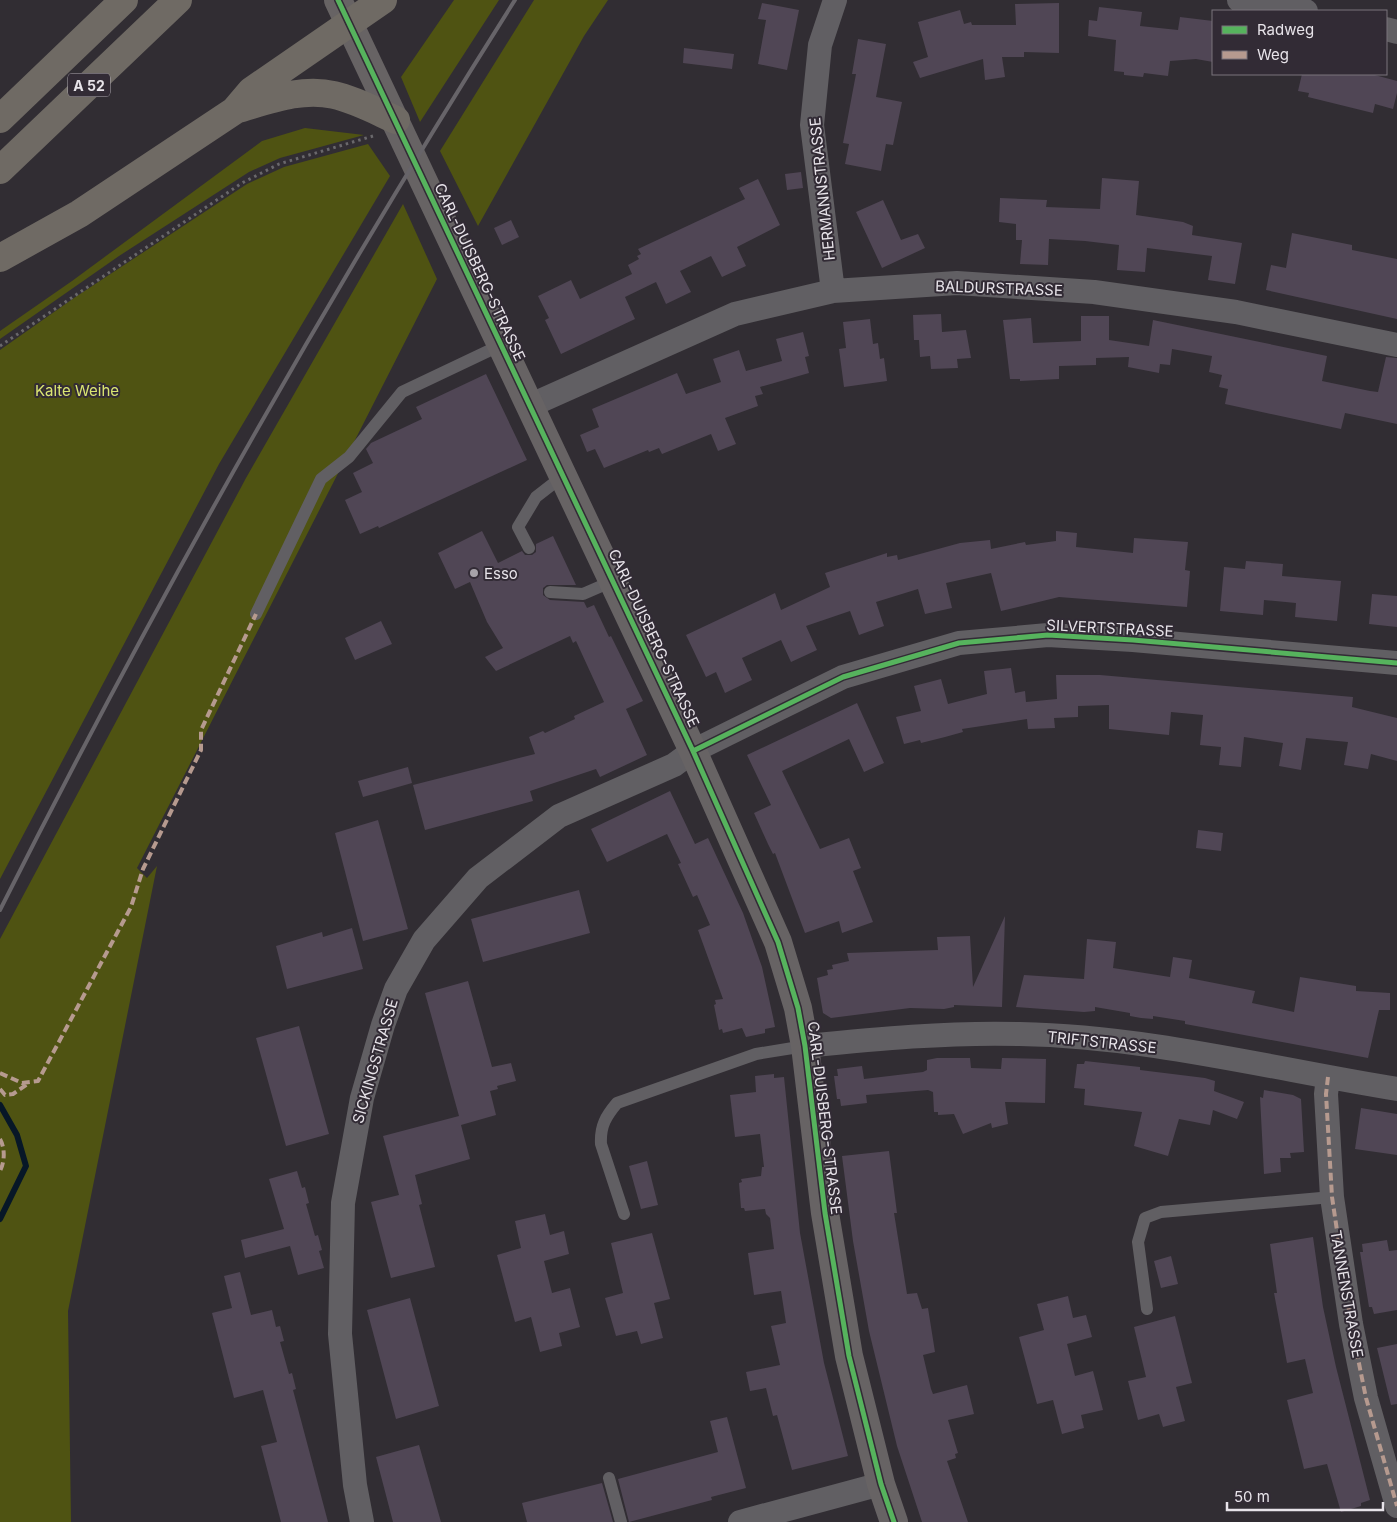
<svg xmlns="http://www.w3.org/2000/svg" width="1397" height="1522" font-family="Inter,sans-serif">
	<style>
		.green { fill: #4f5312 }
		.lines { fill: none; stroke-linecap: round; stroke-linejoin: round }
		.stream { stroke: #071727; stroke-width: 6 }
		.building { fill: #504655 }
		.path { stroke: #6a686c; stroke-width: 3; stroke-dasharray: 2.5 4; stroke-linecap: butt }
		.service { stroke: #615f63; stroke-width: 12 }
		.minor { stroke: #615f63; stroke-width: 24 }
		.secondary { stroke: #676364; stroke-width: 28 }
		.motorway { stroke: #6f6a64; stroke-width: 28 }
		.rail { stroke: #676469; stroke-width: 4 }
		.quiet { stroke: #b69a8f; stroke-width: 4; stroke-dasharray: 8 4; stroke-linecap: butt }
		.cycleway-casing { stroke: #322b35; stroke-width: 8 }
		.cycleway { stroke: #56b35d; stroke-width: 5 }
		.poi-dot { fill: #a7a3a9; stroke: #322b35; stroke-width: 2 }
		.labels { text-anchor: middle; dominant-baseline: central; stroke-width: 4; stroke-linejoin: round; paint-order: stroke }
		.shield { fill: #322b35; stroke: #b1acb3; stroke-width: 1 }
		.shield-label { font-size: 14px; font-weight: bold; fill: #e7e3e9 }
		.street-label { font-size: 15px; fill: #e7e3e9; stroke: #322b35 }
		.park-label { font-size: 15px; fill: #dae572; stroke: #322b35 }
		.poi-label { font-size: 15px; fill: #e7e3e9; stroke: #322b35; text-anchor: start }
	</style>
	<rect width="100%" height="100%" fill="#312d33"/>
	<!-- green -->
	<path class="green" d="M454,0H499L420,122L401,77Z
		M534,0H608L584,36L478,226L440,151Z
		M305,128L364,135L280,158L249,172L119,256L0,339V331L72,281L262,141Z
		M368,144L390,176L219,464L0,879V350L74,298L247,184L284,167Z
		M403,204L437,279L137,868L147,878L157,866L68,1311L71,1522H0V939L246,478Z"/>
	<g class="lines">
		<!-- stream -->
		<path class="stream" d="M0,1105L17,1135L26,1166L0,1219"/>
	</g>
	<!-- building -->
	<path class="building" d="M762,3L799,10L787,70L758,64L766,20L758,19Z
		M1059,3V53L1024,52V57H1002L1005,77L985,80L983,59L920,78L913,62L928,57L918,22L960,10L964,24L971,22L972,25H1016L1015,4Z
		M1099,7L1142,12L1140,26L1178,30L1180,17L1213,21V62L1196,59L1170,61L1168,76L1144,73L1143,77L1124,75V72L1114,71L1116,40L1088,36L1089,20L1097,21Z
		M858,39L886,44L876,97L902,102L893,145L886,144L881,171L845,164L849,144L843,143L856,74H852Z
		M684,48L734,54L732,69L683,63Z
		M1302,74H1371L1397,81V93L1393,109L1375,104L1373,113L1308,97L1309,93L1298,91Z
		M801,172L803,188L787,190L785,174Z
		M1102,178L1139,181L1136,215L1183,222L1193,226L1192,235L1242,243L1235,284L1208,280L1212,256L1147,248L1145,272L1117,270L1119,245L1085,241L1049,239L1048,265L1020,264L1022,240H1016V224L999,222L1000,198L1047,200L1046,207L1100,209Z
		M758,179L780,225L737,247L746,266L722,277L711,256L680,271L691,292L666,304L656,282L625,297L635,319L561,354L545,320L549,318L538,296L571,280L580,299L632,274L628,265L639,259L637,256L641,254L638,249L745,199L739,188Z
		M883,200L901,240L918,234L925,248L882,268L856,212Z
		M511,220L519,237L502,245L494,228Z
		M1292,233L1352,245V250L1397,259V319L1266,290L1271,265L1286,268Z
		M941,314L942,332L966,330L971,358L957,359L958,368L931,369L930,356L920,357L919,340H914L913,315Z
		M1081,316H1109V340L1149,346L1153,320L1327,356L1322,381L1370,391L1378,392L1386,357L1397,358V424L1345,413L1341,429L1225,404L1228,389L1219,387L1222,375L1209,372L1212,356L1172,349L1170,365L1160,364L1159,373L1128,367L1129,357L1096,358V365L1059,366V379L1020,381V379H1010L1003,320L1031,318L1033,343L1081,341Z
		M870,319L873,344L878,343L880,359L884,358L887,381L844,387L839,349L846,348L843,322Z
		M803,332L809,356L805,357L809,373L760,387L763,394L755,396L758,406L725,418L736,444L718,451L711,434L662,454L659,448L649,452L648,450L604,468L595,449L587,452L580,435L599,427L592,409L677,373L686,394L721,382L713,359L739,350L746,371L782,361L776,339Z
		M486,374L527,460L379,528L378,526L360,534L345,500L362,492L353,473L373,463L366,449L371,443L422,419L416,407Z
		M482,531L498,563L522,551L525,555H532L536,552V544L553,536L576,585H547L543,588V595L550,600L584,602L587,608L594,605L609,637L611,636L643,701L626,709L647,755L600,777L596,769L530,791L533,801L425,830L413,785L535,754L529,737L543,731L545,733L575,719L574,716L604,702L576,641L573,643L570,636L496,671L485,657L503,648L487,622L470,582L455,589L438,553Z
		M1056,531L1077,533L1076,547L1124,552L1133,553L1134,538L1188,542L1185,570L1190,571L1187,607L1059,597L1001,611L991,573L946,583L952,608L925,614L918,589L876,602L884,626L859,635L850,611L806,626L817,650L791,662L781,640L742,658L752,680L725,693L716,672L706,677L686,635L775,593L781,610L830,587L825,573L887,553V557L897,555L898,560L960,543L990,540L991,549L1025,542L1026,545L1056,541Z
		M1246,561L1283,564L1282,576L1341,581L1337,621L1295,617L1296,603L1264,600L1263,615L1220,611L1224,567L1245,569Z
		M1372,594L1397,596V627L1369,624Z
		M381,621L392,644L355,660L345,638Z
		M1011,668L1015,693L1025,691L1026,702L1057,699L1056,675H1100L1353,697L1352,707L1397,718V761L1371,754L1368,769L1344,765L1348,742L1306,738L1301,770L1279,766L1283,743L1244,737L1241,767L1219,765L1221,747L1200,745L1203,715L1171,712L1169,735L1109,729V705L1078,706V717L1054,718L1055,728L1028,729L1027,719L962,729L963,732L945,737L921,743L920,740L904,744L896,717L921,711L914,686L941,679L948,704L987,694L984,671Z
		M857,703L884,763L864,772L849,739L782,771L820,849L849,838L861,868L853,871L873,922L842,933L839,921L805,933L775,853L773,854L768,844L754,813L771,805L747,755Z
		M408,767L412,783L363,797L358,781Z
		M670,791L695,844L708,838L743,913L762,967L773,1017L775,1027L765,1029V1033L746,1037L742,1028L723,1033L722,1029L719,1030L714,1005L716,1004L715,1000L723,999L698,930L710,925L697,895L693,897L678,864L681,863L667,834L607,862L591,829Z
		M378,820L408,929L363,941L335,833Z
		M1198,830L1223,833L1221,851L1196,848Z
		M579,890L590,933L483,962L471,919Z
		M1005,916L1002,1007L954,1005V1007L944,1009L910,1008L831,1018L823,1013L817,978L828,975L827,970L833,969L832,965L849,961L847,953L938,950L937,937L970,936L973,987Z
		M352,928L363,969L287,989L276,946L322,932L323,937Z
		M1087,939L1116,942L1113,968L1170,977L1173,957L1192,960L1189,978L1255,991L1252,1003L1294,1012L1300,977L1356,986V991L1390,993V1010H1379L1368,1058L1196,1026L1185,1024V1021L1153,1016V1019L1141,1018L1130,1016V1013L1095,1007V1011L1084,1012L1016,1007L1024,975L1084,979Z
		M468,981L492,1067L511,1063L516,1081L497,1086L498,1089L490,1091L496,1115L461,1125L470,1159L415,1175L422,1204L419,1205L435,1267L391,1278L371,1202L399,1195L383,1136L459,1116L425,993Z
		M299,1026L329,1134L286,1146L256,1038Z
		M937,1058H970L971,1068L1001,1069L1002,1058L1046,1059L1045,1103L1005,1102L1008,1124L992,1128L991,1123L963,1134L954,1114L938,1115V1112H934L933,1092L928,1090L866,1095L867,1103L841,1106L840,1099H837L834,1076H838L837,1069L862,1066L864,1079L923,1072L927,1070V1060Z
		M1085,1061L1140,1067V1070L1205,1078L1215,1081L1214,1091L1244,1102L1237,1119L1213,1110L1210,1125L1179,1119L1168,1156L1134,1146L1142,1112L1084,1105L1085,1089L1074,1088L1077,1064H1084Z
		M774,1074V1078L784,1077L800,1233L824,1363L848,1456L792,1470L777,1415L773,1416L766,1388L750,1391L746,1372L780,1365L771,1326L786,1323L781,1291L754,1295L748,1253L774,1249L770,1218L766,1214L765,1209L745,1211L744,1208H741L739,1183L742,1182L741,1179L761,1176L762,1167H764L760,1134L735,1137L730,1095L756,1092L755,1076Z
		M1264,1090L1293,1095L1301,1099L1304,1152L1290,1153L1291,1158H1280L1281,1172L1264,1174L1260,1097L1263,1098Z
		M1361,1108L1397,1114V1155L1355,1149Z
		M889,1151L897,1213H894L907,1294L917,1293L922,1309L928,1308L935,1352L923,1355L931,1389L933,1394L967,1385L974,1414L948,1420L958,1453L955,1454L956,1458L947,1461L968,1522H922L897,1446L869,1331L853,1241L842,1156Z
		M647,1161L658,1205L641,1209L629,1166Z
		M297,1171L302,1188L305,1187L309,1203L306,1204L315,1236L318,1235L322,1250L319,1251L324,1268L298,1275L290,1246L245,1258L241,1240L284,1229L269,1179Z
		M545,1214L550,1235L564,1231L569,1254L544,1261L552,1293L570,1288L580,1327L559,1333L562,1346L540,1352L531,1317L515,1322L497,1255L521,1248L515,1221Z
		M652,1233L670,1299L654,1303L663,1338L641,1344L637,1331L616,1336L605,1298L623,1293L611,1243Z
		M1313,1237L1323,1307L1336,1367L1370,1500L1361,1503V1506L1341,1512L1327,1464L1304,1469L1287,1400L1313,1393L1305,1359L1287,1363L1274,1293H1277L1270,1244Z
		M1387,1240L1389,1251L1397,1250V1310L1374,1314L1372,1307H1369L1360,1252H1363L1362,1244Z
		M1171,1256L1178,1284L1161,1288L1154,1261Z
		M240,1272L251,1315L272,1310L276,1327L280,1326L284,1341L280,1342L289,1374L292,1373L296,1389L293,1390L328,1522H281L261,1446L277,1442L263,1390L234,1398L212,1313L232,1308L224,1276Z
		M1068,1296L1073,1318L1086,1315L1092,1337L1067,1344L1075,1376L1093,1371L1103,1410L1081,1415L1084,1428L1062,1434L1053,1400L1037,1404L1019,1337L1044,1330L1037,1304Z
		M410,1298L439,1406L396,1419L367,1310Z
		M1175,1316L1192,1383L1176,1387L1185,1421L1163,1427L1159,1414L1138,1420L1128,1381L1146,1377L1134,1327Z
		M1397,1344V1404L1391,1405L1377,1348Z
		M727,1417L746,1488L711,1497L712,1500L629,1522L618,1479L718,1452L710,1421Z
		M419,1445L441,1522H393L376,1457Z
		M602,1483L613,1522H527L522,1503Z"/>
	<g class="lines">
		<!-- path -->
		<path class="path" d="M0,346L242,183L279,164L373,136"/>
		<!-- service -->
		<path class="service" d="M529,548L518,527L536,497L563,476
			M550,592L583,594L613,581
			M256,614L321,479L349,457L402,392L501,345
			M624,1214L601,1144C600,1126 606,1116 617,1103L756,1054L805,1046
			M1147,1309L1138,1242L1145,1218L1161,1212L1332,1197
			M609,1478L621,1522"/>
		<!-- minor -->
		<path class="minor" d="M1239,0L1306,11
			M1386,29L1397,32
			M833,291L812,125L820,45L835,0
			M529,406L735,314L833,291L957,283L1094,292L1236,312L1397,345
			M805,1046C876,1039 948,1032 1020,1034C1144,1036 1274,1069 1397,1089
			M1328,1077L1326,1094L1332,1197L1351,1324L1366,1398L1397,1506
			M362,1522L355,1485L340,1334L343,1203L362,1098L383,1025L396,989L424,940L478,878L559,816L674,765L693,751L843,677L959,643L1048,635L1133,640L1397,663
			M740,1522L881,1484"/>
		<!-- secondary -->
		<path class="secondary" d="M338,0L693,751L778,942L798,1008L805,1046L825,1213L849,1356L881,1484L894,1522"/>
		<!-- motorway -->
		<path class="motorway" d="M235,110C267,101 301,87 334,95C356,100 376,111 396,120
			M0,119L124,0
			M0,170L178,0
			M0,258L79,214L234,111L251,91L383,0"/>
		<!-- rail -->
		<path class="rail" d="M0,910C157,598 328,295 515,0"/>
		<!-- quiet -->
		<path class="quiet" d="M0,1073L22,1083L38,1081L131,907L143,869L201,750V730L256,614
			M1328,1077L1326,1094L1332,1197L1351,1324L1366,1398L1397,1506
			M0,1089L5,1095L13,1094L29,1083
			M0,1139C5,1148 5,1161 0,1171"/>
		<defs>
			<path id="cycleway" d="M338,0L693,751L778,942L798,1008L805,1046L825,1213L849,1356L881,1484L894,1522
				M693,751L843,677L959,643L1048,635L1133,640L1397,663"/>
		</defs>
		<!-- cycleway casing -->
		<use href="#cycleway" class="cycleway-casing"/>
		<!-- cycleway -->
		<use href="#cycleway" class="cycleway"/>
	</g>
	<!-- markers -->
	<circle class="poi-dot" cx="474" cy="573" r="5"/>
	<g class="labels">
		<!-- shield labels -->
		<rect class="shield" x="68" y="73.5" width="42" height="23" rx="4"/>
		<g class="shield-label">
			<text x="89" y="85">A 52</text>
		</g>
		<!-- street labels -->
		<g class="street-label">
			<text transform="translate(822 189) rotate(-96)">HERMANNSTRASSE</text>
			<text transform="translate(480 272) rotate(65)">CARL-DUISBERG-STRASSE</text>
			<text transform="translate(999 288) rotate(2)">BALDURSTRASSE</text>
			<text transform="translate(1110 628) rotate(3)">SILVERTSTRASSE</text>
			<text transform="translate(654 638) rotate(65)">CARL-DUISBERG-STRASSE</text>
			<text transform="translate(1102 1042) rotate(6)">TRIFTSTRASSE</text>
			<text transform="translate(375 1061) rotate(-74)">SICKINGSTRASSE</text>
			<text transform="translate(825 1118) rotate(83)">CARL-DUISBERG-STRASSE</text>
			<text transform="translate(1347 1294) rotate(80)">TANNENSTRASSE</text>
		</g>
		<!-- park labels -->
		<g class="park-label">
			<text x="77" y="390">Kalte Weihe</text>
		</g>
		<!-- poi labels -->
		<g class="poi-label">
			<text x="484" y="573">Esso</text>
		</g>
	</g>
	<!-- legend -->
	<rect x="1212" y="10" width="175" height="65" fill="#322b35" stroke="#7a757d"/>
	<rect x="1222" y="26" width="25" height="8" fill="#56b35d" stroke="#7a757d"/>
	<text x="1257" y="35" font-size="15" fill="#e7e3e9">Radweg</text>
	<rect x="1222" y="51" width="25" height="8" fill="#b69a8f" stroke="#7a757d"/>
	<text x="1257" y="60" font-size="15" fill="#e7e3e9">Weg</text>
	<!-- scale -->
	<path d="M1227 1502v8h156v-8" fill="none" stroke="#e7e3e9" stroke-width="2.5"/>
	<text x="1234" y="1502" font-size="15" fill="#e7e3e9" stroke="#322b35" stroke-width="4" paint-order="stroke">50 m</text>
</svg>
